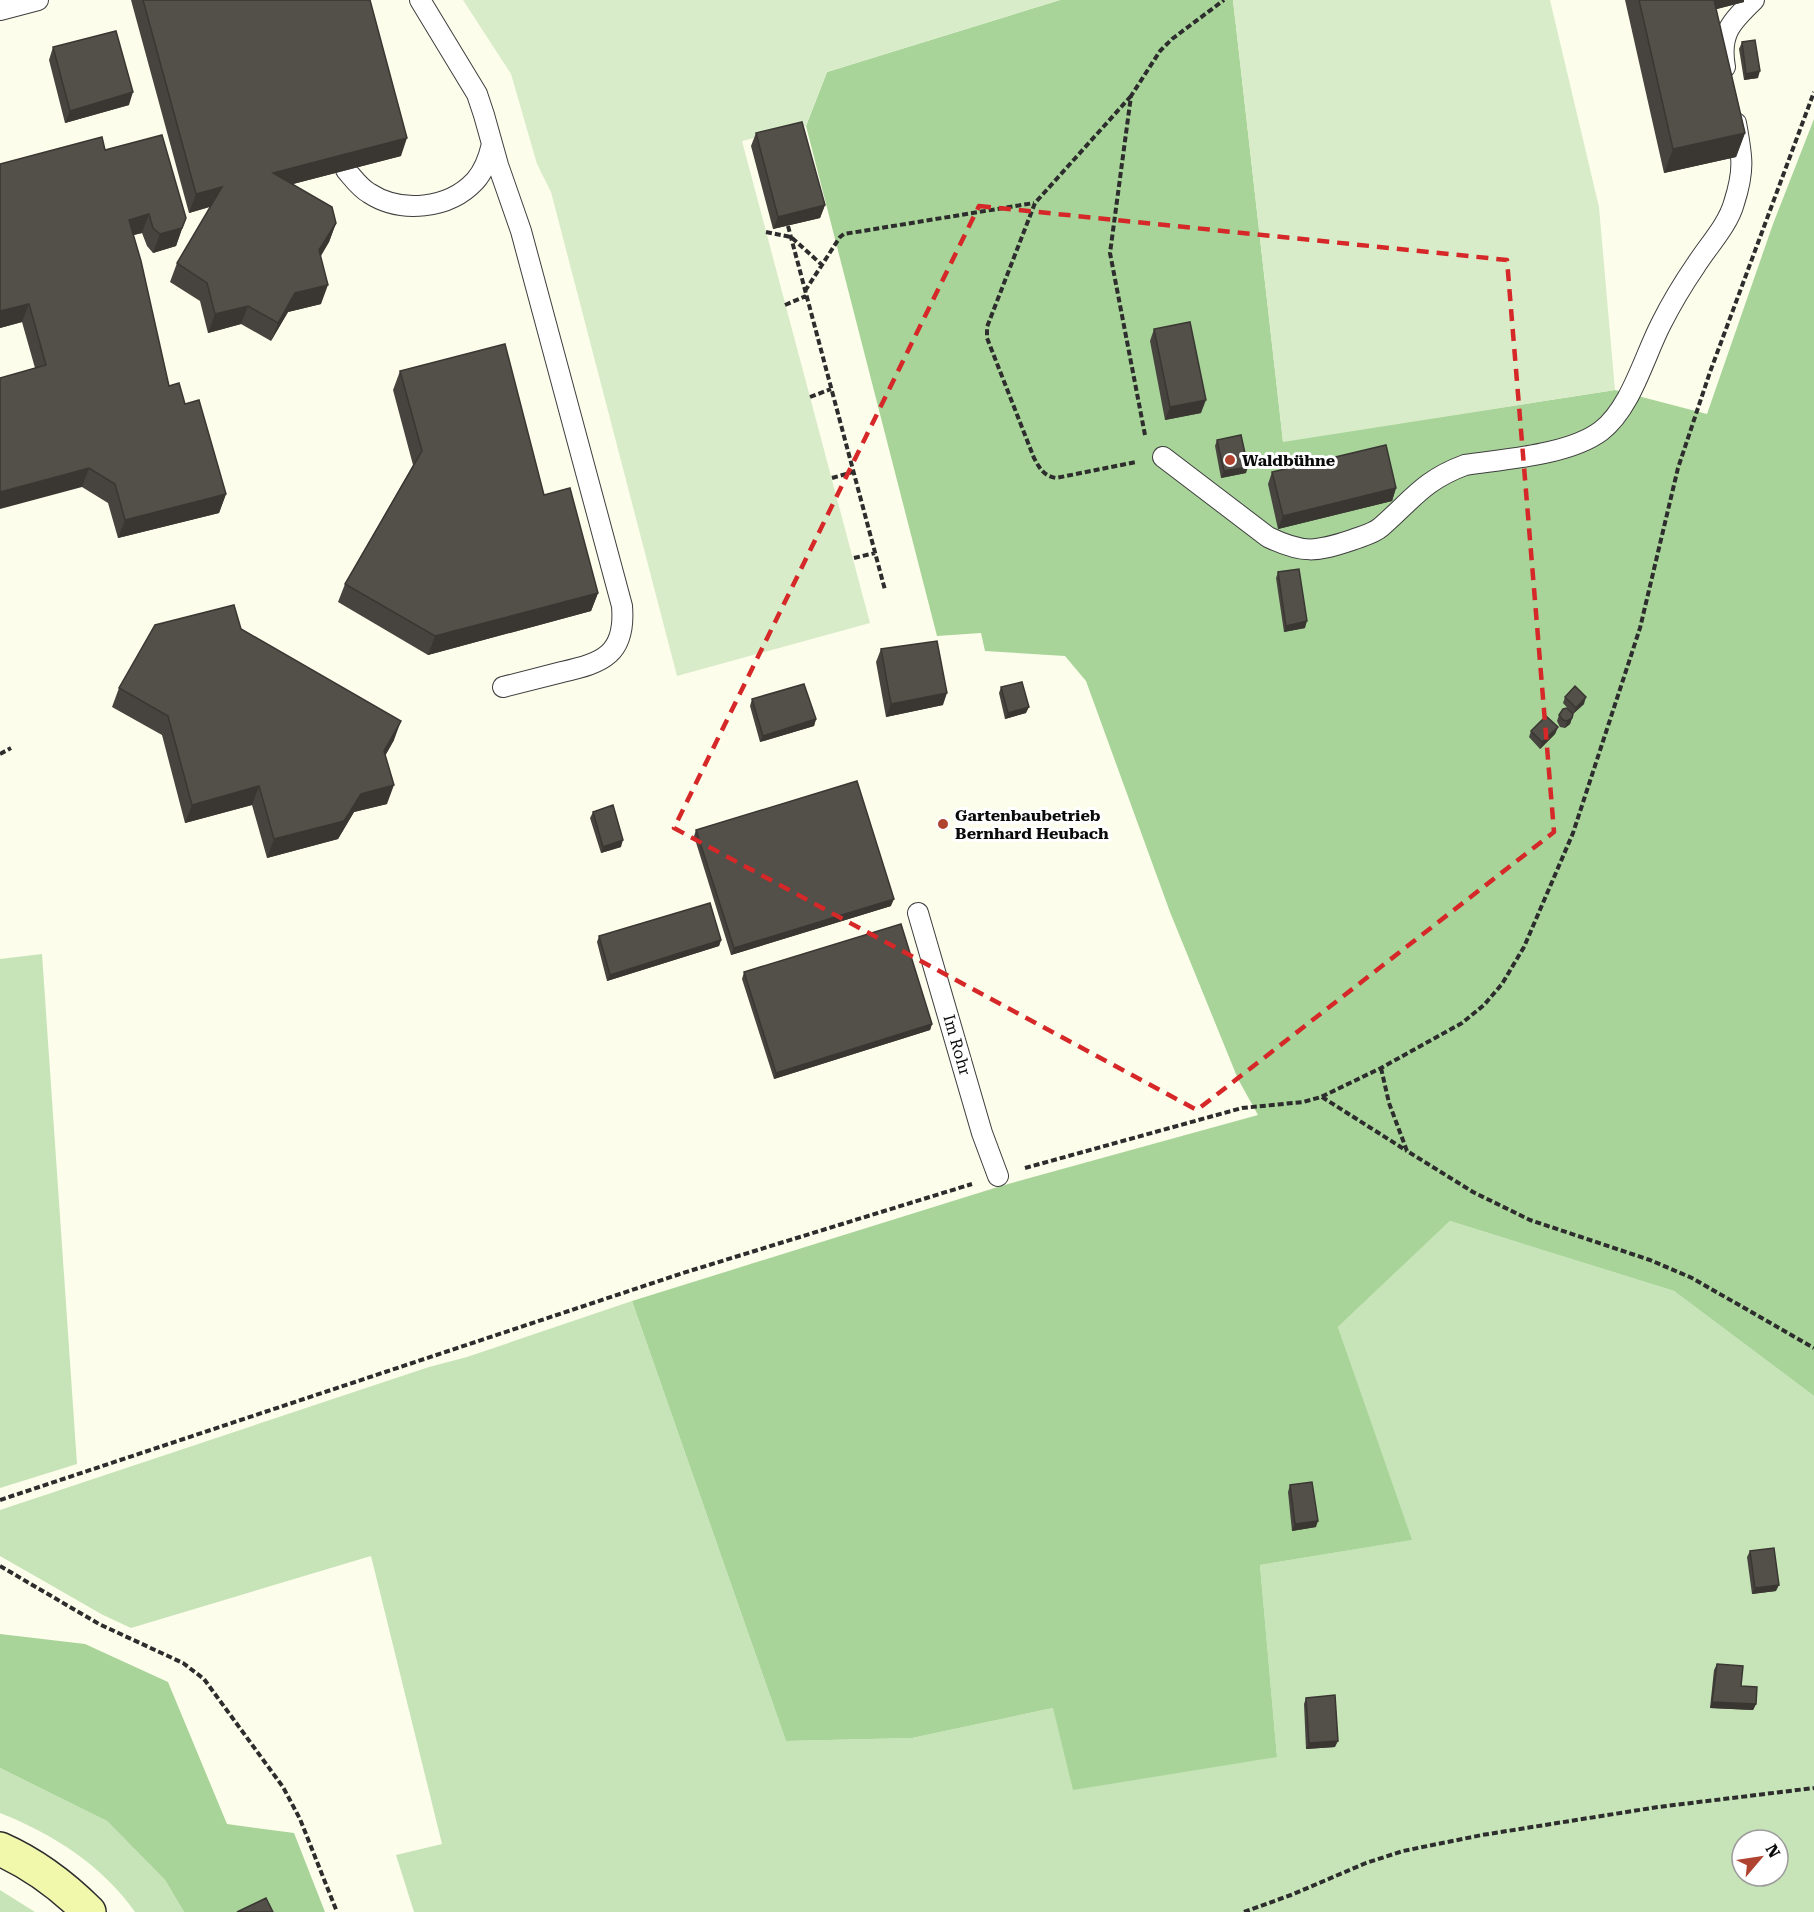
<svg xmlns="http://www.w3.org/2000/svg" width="1814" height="1912" font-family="'Roboto Serif',serif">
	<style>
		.green { fill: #c7e4b8; fill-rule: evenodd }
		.forest { fill: #a8d499 }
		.pitch { fill: #d9ecc9 }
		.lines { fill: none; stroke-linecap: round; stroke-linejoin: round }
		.service-casing { stroke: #3e3e3e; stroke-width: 22 }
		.secondary-casing { stroke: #2d2d2d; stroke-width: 36 }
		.path { stroke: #2d2d2d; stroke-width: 4; stroke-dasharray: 6 3; stroke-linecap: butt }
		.service { stroke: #fff; stroke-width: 20 }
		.secondary { stroke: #f1f8ac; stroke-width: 33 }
		.wall { fill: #47443f }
		.shaded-wall { fill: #3a3733 }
		.building { fill: #534f49; stroke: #3a3733; stroke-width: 1.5 }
		.marked { fill: none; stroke: #d62828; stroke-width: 4.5; stroke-dasharray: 12 8; stroke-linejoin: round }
		.poi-dot { fill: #af4330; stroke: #fff; stroke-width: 2 }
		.labels { text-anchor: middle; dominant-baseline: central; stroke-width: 6; stroke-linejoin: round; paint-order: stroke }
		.poi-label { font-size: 16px; font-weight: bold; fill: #0b0b0b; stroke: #fff; text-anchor: start }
		.street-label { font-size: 16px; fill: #0b0b0b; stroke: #fff }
	</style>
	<rect width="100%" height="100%" fill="#fdfdeb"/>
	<!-- green -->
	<path class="green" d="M42,954L77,1464L0,1488V959Z
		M1450,1221L1674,1291L1814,1396V1912H414L396,1855L442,1844L371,1556L131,1628L103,1615L0,1556V1510L429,1367L467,1357L632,1301L786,1741L912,1738L1053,1708L1277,1757L1260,1565L1411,1540L1338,1327ZM1742,1840H1778V1876H1742Z
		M0,1768L107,1821L165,1880L184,1912H135C102,1865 53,1834 0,1813Z
		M0,1890L35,1912H0Z"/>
	<!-- forest -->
	<path class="forest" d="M1060,0H1233L1283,441L1615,390L1707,414L1773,224L1814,119V1396L1674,1291L1450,1221L1338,1327L1412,1540L1260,1565L1277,1757L1073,1790L1053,1708L912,1738L786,1741L632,1301L1001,1186L1258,1115L1238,1079L1170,912L1086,681L1065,656L985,651L981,633L937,636L806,126L827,72Z
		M0,1634L85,1644L168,1682L227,1824L294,1833L325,1912H184L165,1880L107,1821L0,1768Z"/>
	<!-- pitch -->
	<path class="pitch" d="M463,0H1060L827,72L806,126L742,141L870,623L677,676L551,192L537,164L511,74Z
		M1233,0H1550L1599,207L1615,390L1283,442Z"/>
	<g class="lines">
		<defs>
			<path id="service" d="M420,0L477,94L484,115L498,165L521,231L622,606C626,654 603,663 562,672C542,677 522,682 503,687
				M0,10L38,0
				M1725,67C1719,34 1731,22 1754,0
				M346,170C353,178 360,188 369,193C401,214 449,209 475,181C485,170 489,157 492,144
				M1163,457L1268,537C1303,554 1316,552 1352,540C1362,536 1373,534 1381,527C1412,500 1424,480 1465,465C1505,459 1569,455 1601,431C1631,408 1644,357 1661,324C1671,304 1683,284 1696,265C1708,246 1728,225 1734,203C1745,169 1742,156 1736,123
				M918,913L982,1133L998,1176"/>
			<path id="secondary" d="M0,1849C34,1864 63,1886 89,1912"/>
		</defs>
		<!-- service casing -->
		<use href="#service" class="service-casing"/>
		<!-- secondary casing -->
		<use href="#secondary" class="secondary-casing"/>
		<!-- path -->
		<path class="path" d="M1131,96L1035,203L987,327V338L1034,458C1040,469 1044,476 1056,478L1136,462
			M788,226L885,590
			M766,232L791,237L822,265
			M805,291L840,237L844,234L1034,203
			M785,305L806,296
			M810,397L831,389
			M1145,435L1110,253L1131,96L1160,51L1172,39L1224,0
			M832,478L853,472
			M854,558L875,553
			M0,754L11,748
			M1381,1068L1389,1103L1407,1151L1473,1192L1530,1220L1650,1260L1692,1278L1814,1348
			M1322,1097L1407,1151
			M1025,1168L1242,1108L1303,1102L1321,1097L1381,1068L1462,1023L1484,1005L1502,984L1524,947L1573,833L1640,628L1678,468L1710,372L1814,92
			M0,1500L683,1273L972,1184
			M0,1566L99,1624L183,1663L204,1679L283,1787L300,1819L337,1912
			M1244,1912L1291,1895L1366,1863L1403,1851L1482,1835L1658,1807L1814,1788"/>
		<!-- service -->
		<use href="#service" class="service"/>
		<!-- secondary -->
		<use href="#secondary" class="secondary"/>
	</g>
	<!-- wall -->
	<path class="wall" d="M131,0H370L401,156L293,184L336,223L329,242L321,256V304L288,312L271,341L241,324L208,333L200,301L170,282L177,263L210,207L189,213Z
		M1625,0H1744V2L1716,9L1745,133L1736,157L1664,173Z
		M1742,42L1758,78L1744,80L1739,49Z
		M53,47L129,105L65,123L49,60Z
		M756,133L825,205L820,218L773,229L751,146Z
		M105,150L186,218L176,246L153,253L147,246L142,233L133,235L169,386L185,404L226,494L219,513L118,538L108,503L82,487L35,368L22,322L0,328V164Z
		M1154,329L1201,413L1165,420L1150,341Z
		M400,371L544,495L598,593L591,611L428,655L338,602L345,584L413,465L393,390Z
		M1217,440L1246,473L1221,478L1215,446Z
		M1272,472L1396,488L1392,501L1278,529L1268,484Z
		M1278,572L1305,628L1284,632L1276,578Z
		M241,629L394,740L385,756L387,804L354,812L338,839L267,858L252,805L185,823L162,735L112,707L119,688Z
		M881,649L943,705L886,717L876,662Z
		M1001,687L1026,713L1005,719L999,693Z
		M1565,697L1584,704L1573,714L1563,703Z
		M752,699L816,719L814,726L760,742L750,706Z
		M1559,715L1572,718L1570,724L1565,728L1560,727L1557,721Z
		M1558,727L1555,734L1540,749L1529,737L1531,731Z
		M593,812L621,847L601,853L590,818Z
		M696,830L891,906L731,955L694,836Z
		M599,936L721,940L719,946L607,981L597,942Z
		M744,972L932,1024L930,1030L774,1079L742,979Z
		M1290,1485L1316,1527L1292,1531L1288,1492Z
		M1750,1551L1776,1591L1752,1594L1747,1557Z
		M1717,1664L1741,1686L1756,1704L1753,1710L1710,1708L1714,1670Z
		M1306,1698L1335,1747L1306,1749L1304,1704Z"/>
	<!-- shaded-wall -->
	<path class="shaded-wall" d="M1707,0H1744V2L1702,13Z
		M1760,71L1758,78L1744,80L1746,74Z
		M133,92L129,105L65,123L70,111Z
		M1745,133L1736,157L1664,173L1673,149Z
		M407,138L401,156L266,191L273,173Z
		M222,187L215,205L189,213L196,194Z
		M825,205L820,218L773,229L778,217Z
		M149,214L142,233L122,238L129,220Z
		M336,223L329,242L312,269L319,250Z
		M182,228L176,246L153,253L160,234Z
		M328,285L321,304L288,312L271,341L278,323L295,293Z
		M29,304L22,322L0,328V311Z
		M248,306L241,324L208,333L215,314Z
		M1206,400L1201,413L1165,420L1170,407Z
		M1248,467L1246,473L1221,478L1224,471Z
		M89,468L82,487L0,509V492Z
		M1396,488L1392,501L1278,529L1283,516Z
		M226,494L219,513L118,538L125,520Z
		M598,593L591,611L428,655L435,636Z
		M1307,621L1305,628L1284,632L1286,626Z
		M947,693L943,705L886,717L891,704Z
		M1586,697L1584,704L1573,714L1576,708Z
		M1029,707L1026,713L1005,719L1008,713Z
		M1572,718L1570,724L1565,728L1567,721Z
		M816,719L814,726L760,742L763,736Z
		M401,721L394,740L377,770L384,751Z
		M1558,727L1555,734L1540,749L1542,742Z
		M394,785L387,804L354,812L338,839L267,858L274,839L361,794Z
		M259,786L252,805L185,823L192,805Z
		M623,840L621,847L601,853L603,847Z
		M894,899L891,906L731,955L734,948Z
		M721,940L719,946L607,981L610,975Z
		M932,1024L930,1030L774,1079L776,1073Z
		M1318,1521L1316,1527L1292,1531L1295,1524Z
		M1779,1585L1776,1591L1752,1594L1755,1588Z
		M1712,1702L1756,1704L1753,1710L1710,1708Z
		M1338,1741L1335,1747L1306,1749L1309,1743Z"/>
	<!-- building -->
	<path class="building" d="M143,0H370L407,138L273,173L332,207L336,223L319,250L328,285L295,293L278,323L248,306L215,314L207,283L177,263L222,187L196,194Z
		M1639,0H1714L1745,133L1673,149Z
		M116,31L133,92L70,111L53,47Z
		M1755,40L1760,71L1746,74L1742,42Z
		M802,122L825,205L778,217L756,133Z
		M162,135L186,218L182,228L160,234L153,228L149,214L129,220L141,261L169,386L179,383L185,404L199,400L226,494L125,520L115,484L89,468L0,492V378L46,365L29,304L0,311V164L102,137L105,150Z
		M1190,322L1206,400L1170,407L1154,329Z
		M505,344L544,495L570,488L598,593L435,636L345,584L422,451L400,371Z
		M1241,435L1248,467L1224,471L1217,440Z
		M1386,445L1396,488L1283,516L1272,472Z
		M1299,569L1307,621L1286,626L1278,572Z
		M234,605L241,629L401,721L384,751L394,785L361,794L344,821L274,839L259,786L192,805L168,716L119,688L155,625Z
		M937,641L947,693L891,704L881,649Z
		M1022,682L1029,707L1008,713L1001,687Z
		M804,684L816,719L763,736L752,699Z
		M1575,686L1586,697L1576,708L1565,697Z
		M1567,708L1573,714L1572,718L1567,721L1563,720L1559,715L1563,709Z
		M1546,716L1558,727L1542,742L1531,731Z
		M857,781L894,899L734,948L696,830Z
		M613,805L623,840L603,847L593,812Z
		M710,903L721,940L610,975L599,936Z
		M901,924L932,1024L776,1073L744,972Z
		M1312,1482L1318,1521L1295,1524L1290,1485Z
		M1774,1548L1779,1585L1755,1588L1750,1551Z
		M1717,1664L1743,1666L1741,1686L1757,1687L1756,1704L1712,1702Z
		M1335,1695L1338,1741L1309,1743L1306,1698Z
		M266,1898L273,1912H237Z"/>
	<!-- marked area -->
	<path class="marked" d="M979,206L1507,260L1554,832L1197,1110L674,828Z"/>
	<!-- markers -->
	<g class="poi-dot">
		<circle cx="1230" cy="460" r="6"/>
		<circle cx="943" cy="824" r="6"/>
	</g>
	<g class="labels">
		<!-- poi labels -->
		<g class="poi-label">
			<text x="1242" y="460">Waldbühne</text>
			<text x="955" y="815">Gartenbaubetrieb<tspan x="955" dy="18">Bernhard Heubach</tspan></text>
		</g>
		<!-- street labels -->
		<g class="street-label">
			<text transform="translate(957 1045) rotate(74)">Im Rohr</text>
		</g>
	</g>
	<!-- north arrow -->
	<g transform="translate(1760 1858) rotate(61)"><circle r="28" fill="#ffffff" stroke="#9d9d9d" stroke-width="1.5"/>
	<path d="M0-4.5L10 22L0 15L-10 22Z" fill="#af4330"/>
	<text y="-9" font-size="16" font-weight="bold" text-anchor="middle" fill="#0b0b0b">N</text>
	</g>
</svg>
